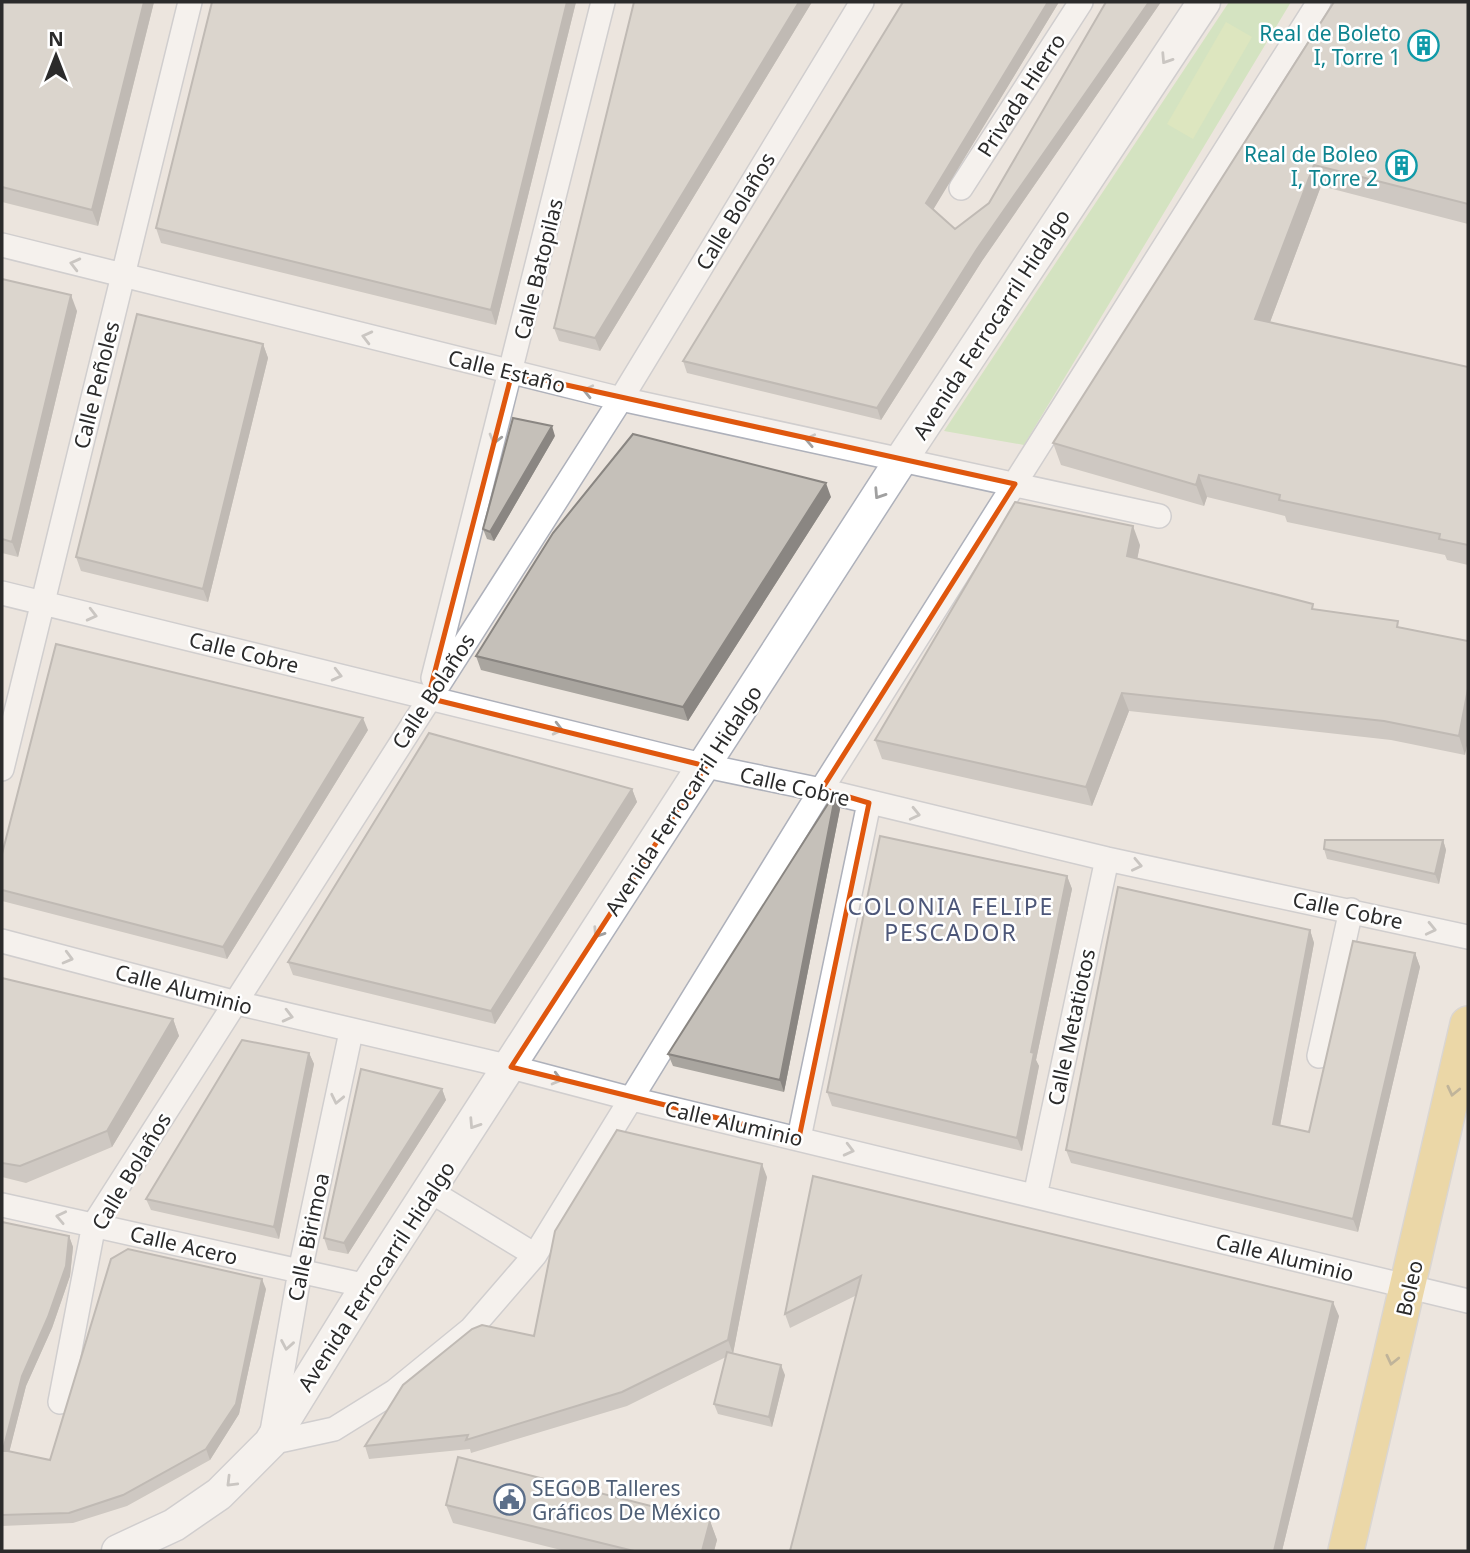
<svg xmlns="http://www.w3.org/2000/svg" width="1470" height="1553" font-family="'Noto Sans',sans-serif">
	<style>
		.green { fill: #b7e09d }
		.pitch { fill: #c9e699 }
		.lines { fill: none; stroke-linecap: round; stroke-linejoin: round }
		.minor-casing { stroke: #aeb1bb; stroke-width: 26 }
		.secondary-casing { stroke: #aeb1bb; stroke-width: 35 }
		.primary-casing { stroke: #c4c4c4; stroke-width: 38 }
		.minor { stroke: #fff; stroke-width: 23 }
		.secondary { stroke: #fff; stroke-width: 32 }
		.primary { stroke: #e9c565; stroke-width: 35 }
		.wall { fill: #a9a59f }
		.shaded-wall { fill: #8a8682 }
		.building { fill: #c5c0b9; stroke: #8a8682; stroke-width: 2 }
		.oneway { stroke: #a0a0a0 }
		.oneway2 { stroke: #8a7848 }
		.marked { fill: none; stroke: #df570e; stroke-width: 5; stroke-linejoin: round }
		.labels { text-anchor: middle; dominant-baseline: central; stroke-width: 5; stroke-linejoin: round; paint-order: stroke }
		.culture-label { font-size: 21px; fill: #0d838f; stroke: #fff; text-anchor: end }
		.street-label { font-size: 21px; fill: #2b2b2b; stroke: #fff }
		.service-label { font-size: 21px; fill: #4e5e75; stroke: #fff; text-anchor: start }
		.neighbourhood-label { font-size: 23px; letter-spacing: 2px; fill: #4d5779; stroke: #fff }
	</style>
	<rect width="100%" height="100%" fill="#ece5de"/>
	<!-- green -->
	<path class="green" d="M1229,2H1291L1024,445L944,431Z"/>
	<!-- pitch -->
	<path class="pitch" d="M1226,22L1252,37L1193,139L1167,124Z"/>
	<g class="lines">
		<defs>
			<path id="minor" d="M961,188L1081,2
				M2,245L621,399L1159,516
				M2,593L706,766L821,790L1107,859L1468,937
				M433,678L603,2
				M2,769L190,2
				M2,941L237,1003L511,1067L632,1099L1468,1301
				M351,1032L300,1271L270,1443L334,1429L395,1391L471,1329L535,1255L821,790L1319,2
				M1319,1056L1351,910
				M799,1138L869,803
				M430,1191L535,1255
				M1035,1196L1107,859
				M2,1205L367,1286
				M60,1402L94,1224L621,399L862,2"/>
			<path id="secondary" d="M118,1551L174,1525L219,1494L270,1443L367,1286L901,460L1204,2"/>
			<path id="primary" d="M1346,1551L1468,1024"/>
		</defs>
		<!-- minor casing -->
		<use href="#minor" class="minor-casing"/>
		<!-- secondary casing -->
		<use href="#secondary" class="secondary-casing"/>
		<!-- primary casing -->
		<use href="#primary" class="primary-casing"/>
		<!-- minor -->
		<use href="#minor" class="minor"/>
		<!-- secondary -->
		<use href="#secondary" class="secondary"/>
		<!-- primary -->
		<use href="#primary" class="primary"/>
	</g>
	<!-- wall -->
	<path class="wall" d="M2,2H154L98,226L2,202Z
		M212,2H576L496,325L161,243L156,228Z
		M634,2H812L600,351L559,341L554,328Z
		M903,2H1059L933,209L955,229L989,203L1106,2H1161L982,261L881,420L687,373L683,361Z
		M1334,2H1468V224L1321,186L1270,322L1468,367V565L1447,560L1445,555L1287,522L1285,516L1207,497L1204,506L1061,465L1053,443Z
		M2,279L77,311L18,557L2,553Z
		M263,344L268,358L208,602L81,571L76,557Z
		M555,436L494,541L487,539L483,529Z
		M831,497L688,721L481,670L476,656Z
		M1140,545L1137,559L1316,610L1468,641L1465,755L1391,740L1129,711L1092,806L882,759L875,740Z
		M368,730L227,959L2,901V854Z
		M632,789L637,802L495,1024L293,975L288,962Z
		M835,797L840,809L784,1092L673,1066L668,1054Z
		M1443,840L1446,850L1439,884L1327,859L1324,849Z
		M1067,876L1072,889L1036,1060L1039,1066L1022,1151L832,1106L827,1092Z
		M1310,930L1314,943L1280,1126L1309,1132L1415,953L1420,967L1358,1232L1071,1163L1066,1150Z
		M2,978L173,1019L179,1036L112,1147L26,1183L2,1177Z
		M309,1053L314,1064L279,1239L151,1210L146,1199Z
		M442,1089L446,1100L348,1254L328,1250L324,1238Z
		M813,1176L1339,1316L1282,1551H790L857,1295L790,1328L785,1314Z
		M767,1177L733,1353L785,1375L772,1427L718,1414L714,1404L726,1357L627,1406L471,1453L470,1449L369,1459L365,1446L534,1336Z
		M2,1222L69,1236L73,1247L70,1276L52,1328L26,1386L9,1452L50,1460L266,1289L239,1414L210,1460L127,1506L73,1523L2,1526Z
		M446,1505L710,1521L717,1540L714,1551H565L453,1523Z"/>
	<!-- shaded-wall -->
	<path class="shaded-wall" d="M144,2H154L98,226L92,210Z
		M567,2H576L496,325L491,310Z
		M799,2H812L600,351L595,338Z
		M1048,2H1059L930,215L926,203Z
		M1149,2H1161L982,261L881,420L877,408L977,249Z
		M1314,165L1321,186L1263,341L1255,319Z
		M71,295L77,311L18,557L12,542Z
		M263,344L268,358L208,602L203,589Z
		M552,426L555,436L494,541L490,532Z
		M1199,475L1207,497L1204,506L1196,485Z
		M826,483L831,497L688,721L683,707Z
		M1133,526L1140,545L1134,575L1127,556Z
		M1468,689V741L1465,755L1459,736Z
		M1122,693L1129,711L1092,806L1086,787Z
		M363,718L368,730L227,959L223,947Z
		M632,789L637,802L495,1024L491,1011Z
		M835,797L840,809L784,1092L780,1080Z
		M1443,840L1446,850L1439,884L1435,874Z
		M1067,876L1072,889L1036,1060L1039,1066L1022,1151L1017,1138L1031,1052Z
		M1310,930L1314,943L1278,1137L1273,1124Z
		M1415,953L1420,967L1358,1232L1353,1219Z
		M173,1019L179,1036L112,1147L107,1131Z
		M309,1053L314,1064L279,1239L274,1227Z
		M442,1089L446,1100L348,1254L344,1243Z
		M762,1164L767,1177L733,1354L728,1340Z
		M69,1236L73,1247L70,1276L52,1328L26,1386L7,1461L3,1450L22,1376Z
		M262,1279L266,1289L239,1414L210,1460L206,1449Z
		M1333,1302L1339,1316L1282,1551H1274Z
		M781,1365L785,1375L772,1427L769,1417Z
		M710,1521L717,1540L714,1551H702Z"/>
	<!-- building -->
	<path class="building" d="M2,2H144L92,210L2,187Z
		M212,2H567L491,310L156,228Z
		M634,2H799L595,338L554,328Z
		M903,2H1048L926,203L955,229L989,203L1106,2H1149L977,249L877,408L683,361Z
		M1334,2H1468V204L1314,165L1255,319L1468,367V545L1439,539L1440,534L1279,500L1280,495L1199,475L1196,485L1053,443Z
		M2,279L71,295L12,542L2,539Z
		M137,314L263,344L203,589L76,557Z
		M513,418L552,426L490,532L483,529Z
		M633,434L826,483L683,707L476,656L553,533Z
		M1015,502L1133,526L1127,556L1313,604L1312,609L1398,621L1397,627L1468,641V689L1459,736L1384,721L1122,693L1086,787L875,740Z
		M56,644L363,718L223,947L2,890V854Z
		M429,733L632,789L491,1011L288,962Z
		M833,796L835,797L780,1080L668,1054Z
		M880,836L1067,876L1031,1052L1034,1053L1017,1138L827,1092Z
		M1325,840H1443L1435,874L1324,849Z
		M1118,887L1310,930L1273,1124L1309,1132L1353,941L1415,953L1353,1219L1066,1150Z
		M2,978L173,1019L107,1131L20,1166L2,1163Z
		M242,1040L309,1053L274,1227L146,1199Z
		M361,1069L442,1089L344,1243L324,1238Z
		M617,1130L762,1164L728,1340L622,1392L466,1440L468,1435L365,1446L403,1385L472,1329L482,1325L534,1336L555,1231Z
		M813,1176L1333,1302L1274,1551H790L861,1276L785,1314Z
		M2,1222L69,1236L66,1266L48,1317L22,1376L3,1450L50,1460L111,1259L128,1249L262,1279L236,1404L206,1449L123,1495L69,1513L2,1515Z
		M727,1352L781,1365L769,1417L714,1404Z
		M458,1457L710,1521L702,1551H634L446,1505Z"/>
	<!-- one-way arrows -->
	<defs><path id="oneway-chevron" d="M-2-3.5L2.5 0L-2 3.5" fill="none" stroke-width="1.6" stroke-linecap="round" stroke-linejoin="round" transform="scale(1.75)"/></defs>
	<g class="oneway">
		<use href="#oneway-chevron" transform="translate(1166 59) rotate(123)"/>
		<use href="#oneway-chevron" transform="translate(75 264) rotate(-166)"/>
		<use href="#oneway-chevron" transform="translate(367 337) rotate(-166)"/>
		<use href="#oneway-chevron" transform="translate(588 391) rotate(-167)"/>
		<use href="#oneway-chevron" transform="translate(495 439) rotate(105)"/>
		<use href="#oneway-chevron" transform="translate(810 440) rotate(-168)"/>
		<use href="#oneway-chevron" transform="translate(879 494) rotate(123)"/>
		<use href="#oneway-chevron" transform="translate(92 615) rotate(14)"/>
		<use href="#oneway-chevron" transform="translate(337 675) rotate(14)"/>
		<use href="#oneway-chevron" transform="translate(558 729) rotate(14)"/>
		<use href="#oneway-chevron" transform="translate(915 814) rotate(13)"/>
		<use href="#oneway-chevron" transform="translate(1137 865) rotate(12)"/>
		<use href="#oneway-chevron" transform="translate(1431 929) rotate(13)"/>
		<use href="#oneway-chevron" transform="translate(598 933) rotate(123)"/>
		<use href="#oneway-chevron" transform="translate(68 958) rotate(15)"/>
		<use href="#oneway-chevron" transform="translate(288 1016) rotate(14)"/>
		<use href="#oneway-chevron" transform="translate(557 1079) rotate(15)"/>
		<use href="#oneway-chevron" transform="translate(337 1099) rotate(102)"/>
		<use href="#oneway-chevron" transform="translate(474 1124) rotate(123)"/>
		<use href="#oneway-chevron" transform="translate(849 1150) rotate(14)"/>
		<use href="#oneway-chevron" transform="translate(61 1217) rotate(-168)"/>
		<use href="#oneway-chevron" transform="translate(287 1345) rotate(100)"/>
		<use href="#oneway-chevron" transform="translate(231 1482) rotate(135)"/>
	</g>
	<g class="oneway2">
		<use href="#oneway-chevron" transform="translate(1453 1091) rotate(103)"/>
		<use href="#oneway-chevron" transform="translate(1392 1360) rotate(103)"/>
	</g>
	<!-- marked area -->
	<path d="M0 0H1470V1553H0ZM512,373L1015,484L822,789L869,803L799,1138L511,1067L706,766L428,698Z" fill="#ece5de" fill-opacity=".55" fill-rule="evenodd"/>
	<path class="marked" d="M512,373L1015,484L822,789L869,803L799,1138L511,1067L706,766L428,698Z"/>
	<!-- icons -->
	<defs>
		<symbol id="building-ring" viewBox="-11 -11 22 22"><circle r="9.5" fill="#fff" stroke="#0f9aa8" stroke-width="1.5"/><path d="M-4-6H4V6H1V3H-1V6H-4ZM-2.5-4.3h1.7v1.8h-1.7ZM.8-4.3h1.7v1.8H.8ZM-2.5-1h1.7V.8h-1.7ZM.8-1h1.7V.8H.8Z" fill="#0f9aa8"/></symbol>
		<symbol id="civic-ring" viewBox="-11 -11 22 22"><circle r="9.5" fill="#fff" stroke="#5c6f8a" stroke-width="1.5"/><path d="M-.6-6.5H3V-4.5H.6V-3L4-1V1h2V6H-6V1h2V-1L-.6-3ZM-1.2 2.5V6h2.4V2.5Z" fill="#5c6f8a"/></symbol>
	</defs>
	<g fill-rule="evenodd">
		<use href="#building-ring" x="1406" y="28" width="35" height="35"/>
		<use href="#building-ring" x="1384" y="148" width="35" height="35"/>
		<use href="#civic-ring" x="492" y="1482" width="35" height="35"/>
	</g>
	<g class="labels">
		<!-- culture labels -->
		<g class="culture-label">
			<text x="1401" y="33">Real de Boleto<tspan x="1401" dy="24">I, Torre 1</tspan></text>
			<text x="1378" y="154">Real de Boleo<tspan x="1378" dy="24">I, Torre 2</tspan></text>
		</g>
		<!-- street labels -->
		<g class="street-label">
			<text transform="translate(1021 95) rotate(-57)">Privada Hierro</text>
			<text transform="translate(735 211) rotate(-59)">Calle Bolaños</text>
			<text transform="translate(538 269) rotate(-76)">Calle Batopilas</text>
			<text transform="translate(991 324) rotate(-57)">Avenida Ferrocarril Hidalgo</text>
			<text transform="translate(507 371) rotate(14)">Calle Estaño</text>
			<text transform="translate(96 385) rotate(-76)">Calle Peñoles</text>
			<text transform="translate(244 652) rotate(14)">Calle Cobre</text>
			<text transform="translate(433 691) rotate(-57)">Calle Bolaños</text>
			<text transform="translate(795 786) rotate(13)">Calle Cobre</text>
			<text transform="translate(683 800) rotate(-57)">Avenida Ferrocarril Hidalgo</text>
			<text transform="translate(1348 910) rotate(12)">Calle Cobre</text>
			<text transform="translate(184 989) rotate(15)">Calle Aluminio</text>
			<text transform="translate(1071 1027) rotate(-78)">Calle Metatiotos</text>
			<text transform="translate(734 1123) rotate(13)">Calle Aluminio</text>
			<text transform="translate(131 1171) rotate(-59)">Calle Bolaños</text>
			<text transform="translate(308 1237) rotate(-78)">Calle Birimoa</text>
			<text transform="translate(184 1245) rotate(13)">Calle Acero</text>
			<text transform="translate(1285 1257) rotate(14)">Calle Aluminio</text>
			<text transform="translate(376 1276) rotate(-57)">Avenida Ferrocarril Hidalgo</text>
			<text transform="translate(1409 1288) rotate(-77)">Boleo</text>
		</g>
		<!-- service labels -->
		<g class="service-label">
			<text x="532" y="1488">SEGOB Talleres<tspan x="532" dy="24">Gráficos De México</tspan></text>
		</g>
		<!-- neighbourhood labels -->
		<g class="neighbourhood-label">
			<text x="951" y="906">COLONIA FELIPE<tspan x="951" dy="26">PESCADOR</tspan></text>
		</g>
	</g>
	<!-- border -->
	<rect width="1470" height="1553" fill="none" stroke="#2b2b2b" stroke-width="7"/>
	<!-- north arrow -->
	<g transform="translate(56 56)" stroke="#ffffff" stroke-width="5" paint-order="stroke">
	<path d="M0-5L12 26L0 18L-12 26Z" fill="#2b2b2b"/>
	<text y="-10" font-size="19" font-weight="bold" text-anchor="middle" fill="#2b2b2b">N</text>
	</g>
</svg>
